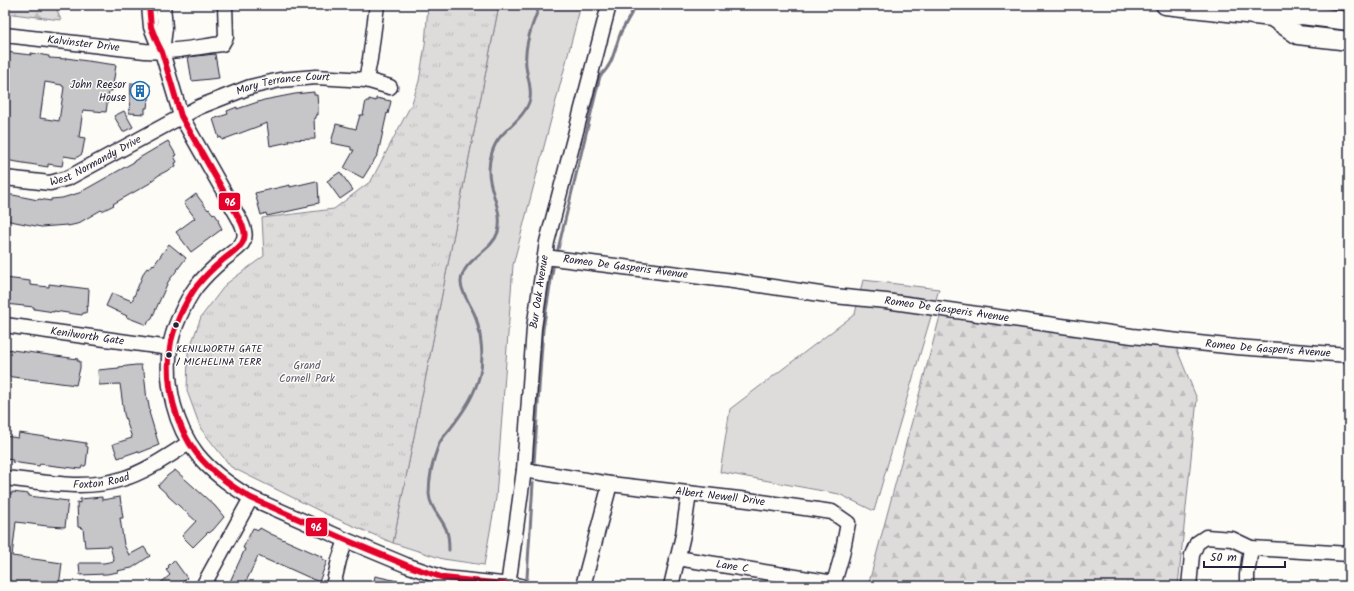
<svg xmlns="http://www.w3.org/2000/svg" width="1354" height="591" font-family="Kalam,sans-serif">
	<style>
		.grass { fill: #dddcdb; stroke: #807f8b }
		.forest { fill: url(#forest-firs); stroke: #807f8b }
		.park { fill: url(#park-tufts); stroke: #807f8b }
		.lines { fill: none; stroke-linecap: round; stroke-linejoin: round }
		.stream { stroke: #787885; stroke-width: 3 }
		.building { fill: #c6c6c8; stroke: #22223b; fill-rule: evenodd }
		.minor-casing { stroke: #22223b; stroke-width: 17 }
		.major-casing { stroke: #22223b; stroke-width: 21 }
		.minor { stroke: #fdfcf7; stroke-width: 14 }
		.major { stroke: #fdfcf7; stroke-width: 18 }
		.bus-1-casing { stroke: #fdfcf7; stroke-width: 9 }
		.bus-1 { stroke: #e4002b; stroke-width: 6 }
		.bus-dot { fill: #22223b; stroke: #fdfcf7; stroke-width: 1.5 }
		.labels { text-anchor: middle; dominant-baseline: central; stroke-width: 3; stroke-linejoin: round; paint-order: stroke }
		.bus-label { font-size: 10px; fill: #22223b; stroke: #fdfcf7; text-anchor: start }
		.street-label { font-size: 11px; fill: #22223b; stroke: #fdfcf7 }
		.poi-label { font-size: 11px; fill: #22223b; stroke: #fdfcf7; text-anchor: end }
		.park-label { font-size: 11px; fill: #5a5a6b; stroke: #fdfcf7 }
		.line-badge { stroke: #fdfcf7; stroke-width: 1.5 }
		.badge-label { font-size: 11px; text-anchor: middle; font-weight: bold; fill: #fff }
	</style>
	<defs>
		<pattern id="forest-firs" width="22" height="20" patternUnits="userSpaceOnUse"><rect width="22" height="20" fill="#dddcdb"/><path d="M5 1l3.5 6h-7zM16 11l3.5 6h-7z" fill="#bdbcbd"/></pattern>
		<pattern id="park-tufts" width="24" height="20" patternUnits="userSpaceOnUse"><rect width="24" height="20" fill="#dddcdb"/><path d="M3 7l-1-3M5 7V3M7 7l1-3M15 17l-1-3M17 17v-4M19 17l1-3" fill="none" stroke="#bdbcbd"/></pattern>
	</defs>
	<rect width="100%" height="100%" fill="#fdfcf7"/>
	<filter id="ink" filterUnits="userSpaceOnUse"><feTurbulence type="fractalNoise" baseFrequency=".025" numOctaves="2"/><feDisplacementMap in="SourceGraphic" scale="8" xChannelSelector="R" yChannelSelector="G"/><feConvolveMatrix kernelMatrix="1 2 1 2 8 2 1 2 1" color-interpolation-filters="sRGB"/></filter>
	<g filter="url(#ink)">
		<!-- grass -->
		<path class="grass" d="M499,5H581L513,265L496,498L484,565L443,559L393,543Z
			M863,280L939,289L874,511L839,494L720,472L730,409L855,314Z"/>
		<!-- forest -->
		<path class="forest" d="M5,5H55L61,20L5,13Z
			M943,305L1171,335L1197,399L1178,586H868Z"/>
		<!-- park -->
		<path class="park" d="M428,5H499L393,543L328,515L231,467L201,429L187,391L188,353L201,317L226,284L264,256L262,218L334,209L371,181L412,103L419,81L425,45Z"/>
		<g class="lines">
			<!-- stream -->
			<path class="stream" d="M558,249L600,76C614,64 614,49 621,32C626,23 631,14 636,5
				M534,463L543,329L553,268
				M449,550C449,543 449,535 446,529C441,517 430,508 429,494C429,478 433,459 439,444C442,437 449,431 453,425C465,409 475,394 480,374C484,358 481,334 476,318C473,308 460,291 461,282C462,259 492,252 498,232C504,210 488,191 489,170C489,159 493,145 501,136C511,125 526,115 530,99C532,87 527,77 526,66C524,45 532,25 540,5
				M527,578L533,483"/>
		</g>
		<!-- building -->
		<path class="building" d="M5,52L31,55V53L49,56V58L66,59V58L116,65L112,91H109L106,112L83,110L79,137L85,138L82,154L76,158L64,156L62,166L48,164V167L5,160ZM45,82L62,85V86L64,87L59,121L40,118Z
			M215,54L219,78L192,81L188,57Z
			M131,83L150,85L149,100H148L147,108H145V114L129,113Z
			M314,92V95H317L318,107V115H316V118L314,119L315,139L288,140L289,142L270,146L267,123L222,140L221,137L219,138L213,119L228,114L227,111L237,107V109L264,100L295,94Z
			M376,98L391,101L388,114L387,113L378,154L363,178L344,168L354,150H351V147L331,143L336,124L356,129L360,115H363L366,101H369V99L376,101Z
			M124,111L133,127L123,132L114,116Z
			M168,141L176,155L174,156L177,162L175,163L176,166L159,175L151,181L152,182L113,204L114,205L102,211L101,210L77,224L68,226L67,225L41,227L5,220V195H13L38,200L39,199L51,201V199L62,198L79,193L134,162V161Z
			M340,172L353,190L340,199L327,181Z
			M316,181L318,183L319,203L308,205V207L267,216L266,213L261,215L255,193L290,185V187Z
			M196,194L208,210L209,209L213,214L214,213L219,220L218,221L222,229L191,252L176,232L195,218L184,203Z
			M169,244L186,258L168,282L151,320H149L147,325L126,317L127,316L106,306L112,293L132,301L144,272L147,268L149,269L153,264L154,265Z
			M5,278L30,281V285L49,287V284L89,289L88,307L87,306L86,313H83L82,315L54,311V312L34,309V307L5,304Z
			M5,349L78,359L77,361H80V368L76,385L5,376Z
			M136,365H141L142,370L144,372L147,401H148L150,412H149L159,445L139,453L138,451L118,458L113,444L132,438L124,414L120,384L99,385L98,370L119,368V367Z
			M19,433L86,443V446L88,447L86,465L85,466H82L81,469L40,464L39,466L12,462L13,460L5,459V436L18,438Z
			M175,470L215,506L224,517L213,530L209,533L208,532L193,547L182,536L196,521L168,496V495L158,486L167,476Z
			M12,492L29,494V496L68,501L65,527L47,526L16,522L12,556L62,563L59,586H5V493L12,494Z
			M102,497V500L120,497L123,518H120L124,545L129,555L144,547L150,556L132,568L117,571L118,572L107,574L80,575L79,563H104L114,561L110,546L85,547L83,528L78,527L77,502L80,503V499Z
			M253,528L259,530L260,528L271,534L323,557L322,559L327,561L319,582L277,563L276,564L258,556L244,586H228L245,549L243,548Z
			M174,560L187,578L178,586H157L170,575L166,570L169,567L168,566Z
			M375,576L402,582L401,586H373Z"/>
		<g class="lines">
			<defs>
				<g id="minor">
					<path d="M149,5L151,27L157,42L162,52L181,116L241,222C245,231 247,238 240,246C235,251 229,255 224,259C213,268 204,277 196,287C185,302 172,330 170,348C165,384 175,426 197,454C212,473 231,486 251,498L346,540L406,565L444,578L521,586"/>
					<path id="s1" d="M5,35L145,51C171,53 197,47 222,44L226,37L225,5"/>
					<path d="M162,52L165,28L163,5"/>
					<path d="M366,80L370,59L377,5"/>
					<path id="s2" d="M5,178L50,183L68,178L199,107L250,87L280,80L316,77L366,80L390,87"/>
					<path id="s3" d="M545,257L733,281L834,296L886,301L1132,336L1236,347L1349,355"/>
					<path id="s4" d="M5,325L170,348"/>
					<path id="s5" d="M524,470L610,484L748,500L832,512L848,523L842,555L833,586"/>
					<path id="s6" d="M5,478C43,482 84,491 122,479C146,472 168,456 189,443"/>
					<path id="s7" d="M677,558L834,583"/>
					<path d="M203,586L251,498"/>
					<path d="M333,586L339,560L346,540"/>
					<path id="s8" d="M508,586L524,470L534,328L547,242L609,5"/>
					<path d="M583,586L610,484"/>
					<path d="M671,586L683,535L689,493"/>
					<path d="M1189,586L1192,555L1197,543L1206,537L1232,539L1251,548"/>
					<path d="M1247,586V575L1251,548L1349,554"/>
				</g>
				<path id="major" d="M1165,5L1272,17L1302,15L1349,21
					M1272,17L1298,35L1349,41"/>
			</defs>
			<!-- minor casing -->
			<use href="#minor" class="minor-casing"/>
			<!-- major casing -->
			<use href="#major" class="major-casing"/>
			<!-- minor -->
			<use href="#minor" class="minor"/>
			<!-- major -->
			<use href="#major" class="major"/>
			<defs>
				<path id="bus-1" d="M149,5L151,27L157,42L162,52L181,116L241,222C245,231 247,238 240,246C235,251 229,255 224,259C213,268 204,277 196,287C185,302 172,330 170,348C165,384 175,426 197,454C212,473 231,486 251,498L346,540L406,565L444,578L521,586"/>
			</defs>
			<!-- bus-1 casing -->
			<use href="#bus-1" class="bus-1-casing"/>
			<!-- bus-1 -->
			<use href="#bus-1" class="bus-1"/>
		</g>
	</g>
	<!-- icons -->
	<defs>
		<symbol id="building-ring" viewBox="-11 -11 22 22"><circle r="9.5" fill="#fdfcf7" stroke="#1f6fb2" stroke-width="1.5"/><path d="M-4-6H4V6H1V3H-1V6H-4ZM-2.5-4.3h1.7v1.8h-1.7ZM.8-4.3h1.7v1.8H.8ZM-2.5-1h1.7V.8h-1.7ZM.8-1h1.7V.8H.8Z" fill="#1f6fb2"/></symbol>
	</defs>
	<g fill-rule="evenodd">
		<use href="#building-ring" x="129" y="80" width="22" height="22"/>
	</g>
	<!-- markers -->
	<g class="bus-dot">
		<circle cx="176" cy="325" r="3.5"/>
		<circle cx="169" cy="355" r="3.5"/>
	</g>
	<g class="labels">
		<!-- bus labels -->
		<g class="bus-label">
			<text x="176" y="349">KENILWORTH GATE<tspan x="176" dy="13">/ MICHELINA TERR</tspan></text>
		</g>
		<!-- street labels -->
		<g class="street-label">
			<text stroke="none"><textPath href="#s1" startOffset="79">Kalvinster Drive</textPath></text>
			<text stroke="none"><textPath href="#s2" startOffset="301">Mary Terrance Court</textPath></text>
			<text stroke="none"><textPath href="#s2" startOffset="96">West Normandy Drive</textPath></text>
			<text stroke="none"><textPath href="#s3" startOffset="81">Romeo De Gasperis Avenue</textPath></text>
			<text stroke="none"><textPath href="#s8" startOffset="296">Bur Oak Avenue</textPath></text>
			<text stroke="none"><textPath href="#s3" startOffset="405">Romeo De Gasperis Avenue</textPath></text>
			<text stroke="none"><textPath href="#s4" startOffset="83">Kenilworth Gate</textPath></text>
			<text stroke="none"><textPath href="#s3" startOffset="729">Romeo De Gasperis Avenue</textPath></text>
			<text stroke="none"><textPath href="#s6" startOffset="97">Foxton Road</textPath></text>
			<text stroke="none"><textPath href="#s5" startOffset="198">Albert Newell Drive</textPath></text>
			<text stroke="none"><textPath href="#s7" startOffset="56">Lane C</textPath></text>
		</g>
		<!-- poi labels -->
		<g class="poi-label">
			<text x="126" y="85">John Reesor<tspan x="126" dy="13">House</tspan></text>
		</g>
		<!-- park labels -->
		<g class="park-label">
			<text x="307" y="366">Grand<tspan x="307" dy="13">Cornell Park</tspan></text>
		</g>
	</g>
	<g class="line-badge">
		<rect x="218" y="192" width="23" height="19" rx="4" fill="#e4002b"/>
		<rect x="305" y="517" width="23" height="20" rx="4" fill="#e4002b"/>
	</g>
	<g class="badge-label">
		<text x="230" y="206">96</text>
		<text x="316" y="531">96</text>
	</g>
	<!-- margin -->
	<rect width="1354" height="591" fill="none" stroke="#fdfcf7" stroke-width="20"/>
	<rect x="10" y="10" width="1334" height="571" fill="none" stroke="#22223b" stroke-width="1.5" filter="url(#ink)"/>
	<!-- scale -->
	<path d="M1204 561v6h81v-6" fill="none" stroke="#22223b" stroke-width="2"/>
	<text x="1210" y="561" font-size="12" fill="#22223b" stroke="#fdfcf7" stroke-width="3" paint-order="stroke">50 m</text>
</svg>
